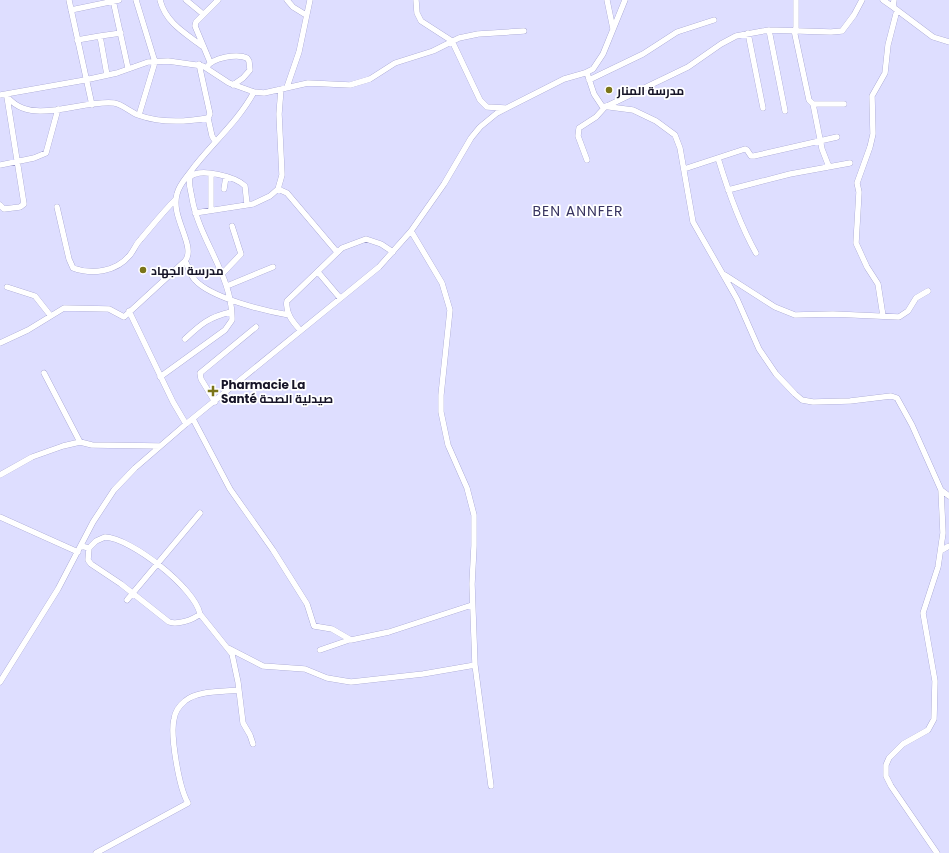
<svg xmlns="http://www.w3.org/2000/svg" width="949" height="853" font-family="Poppins,Cairo,sans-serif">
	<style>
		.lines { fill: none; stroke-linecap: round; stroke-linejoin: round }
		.minor-casing { stroke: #9695c8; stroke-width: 6 }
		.minor { stroke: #fff; stroke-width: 5.5 }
		.poi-dot { fill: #7b7519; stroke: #fff; stroke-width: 1.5 }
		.labels { text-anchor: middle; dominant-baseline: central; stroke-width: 3.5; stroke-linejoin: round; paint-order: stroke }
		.poi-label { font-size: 12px; font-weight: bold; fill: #171528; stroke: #fff; text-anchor: start }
		.quarter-label { font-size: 14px; letter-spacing: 1px; fill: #393561; stroke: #fff }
	</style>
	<rect width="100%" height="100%" fill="#dedeff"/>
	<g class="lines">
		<defs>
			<path id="minor" d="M69,0L92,105
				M113,0L128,68
				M136,0L155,62L139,115
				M160,0C166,23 185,33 202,46
				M186,0L203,14
				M287,0L293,7L306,15
				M416,0L417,13L421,21L452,41L480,100L487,107L505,108
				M607,0L613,29
				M883,0L893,7
				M894,0L893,7L933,37L949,42
				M71,10L119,0
				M769,30L785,111
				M794,30L809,100L813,104H844
				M796,30V0
				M748,33L763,108
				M100,36L121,33
				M77,40L100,36L107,75
				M210,62L195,26L196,22L218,0
				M207,67C212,58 237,53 247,58L249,61L250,70L243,78L233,85
				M587,73L594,94L602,106L633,110L656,121L675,135L680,148L693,222L737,299L759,349L776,374L795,394L802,400L813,402L850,401L891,396L897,398L912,425L941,490L943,533L938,567L923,613L935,681L934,719L928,730L903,744L889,758L886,765V776L891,786L937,853
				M589,80L643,54L677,32L714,20
				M287,87L299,52L310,0
				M0,95L85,80L117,73L148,62L168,61L203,66L229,83L254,92L264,93L308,83L350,85L370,79L395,63L433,51L459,38L478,34L524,31
				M6,95C29,128 81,99 114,103C122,104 130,112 138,115C160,123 186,122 208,118L210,114L199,64
				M813,104L822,149L829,167
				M208,118L212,136L215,141
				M718,158C728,191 739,223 756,253
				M587,160L578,136L579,128L596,117L605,107L688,67L721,44L736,36L769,30L831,32L842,31L854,15L862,0
				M0,165L34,158L46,153L58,109
				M684,169L745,149L747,150L751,156H754L837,137
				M224,189L226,177
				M278,189L287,193L337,252
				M728,190L790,174L850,163
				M0,205L4,209L20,207L24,204L7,97
				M57,207L69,259L73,268C92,275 116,272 130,255C134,250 136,244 140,240C152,226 163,212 175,200
				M211,210V174
				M195,213L253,204L270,196L278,189L282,175L279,114L281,89
				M411,231L442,283L450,310L441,395V412L448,445L467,488L474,515V546L472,584L475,665L491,786
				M185,261C189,267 190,275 195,280C211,298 265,311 289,315
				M318,272L340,298
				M222,274L241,254L232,226
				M725,275L775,307L795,315L833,314L899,317L908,311L916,298L928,291
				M227,286L273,267
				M7,287L35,296L50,315
				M129,311L173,402L186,424
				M883,316L878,284L867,267L856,243L859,192L857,183L870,147L873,134L872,96L885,73L888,45L897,10
				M300,330C293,322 285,313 287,301L342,248L366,239L381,244L393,252
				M185,339C201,324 209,317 231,312
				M0,343L28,330L64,308L109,309L124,317L185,261C197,247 170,217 177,194C179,185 186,178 191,171C211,144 238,122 254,92
				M44,373L80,442
				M160,377L225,330L232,320C233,276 199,240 192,198C191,191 188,184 190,177C200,167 236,177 245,186L247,204
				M215,402L201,379L200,373L256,327
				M193,419L230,489L273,550L307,604L314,626L332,629L351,640L389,632L472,605
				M0,475L32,457L63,446L80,442L92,445L160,446
				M941,490L949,496
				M0,517L78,552
				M81,546L89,548L96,541L105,537C131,538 195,588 200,614C193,620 177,625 169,622L121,584L91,564L88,560L89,548
				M942,550L949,546
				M127,600L200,513
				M200,614L232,654L238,682L243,723L250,735L253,744
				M228,648L263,666L305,669L327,678L351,682L423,674L475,665
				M320,650L349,640
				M0,682L58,589L93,522L114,490L135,468L186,424L379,267L411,231L444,184L471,138L480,127L497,113L564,79L585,73L593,69L603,54L625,0
				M96,853L188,803C179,788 170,735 174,719C175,712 180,705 185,701C198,690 223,692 239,690"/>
		</defs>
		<!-- minor casing -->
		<use href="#minor" class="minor-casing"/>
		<!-- minor -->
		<use href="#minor" class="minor"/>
	</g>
	<!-- markers -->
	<g class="poi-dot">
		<circle cx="609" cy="90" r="4"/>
		<circle cx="143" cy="270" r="4"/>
		<path d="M211 385h4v4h4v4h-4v4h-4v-4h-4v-4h4z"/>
	</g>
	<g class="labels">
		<!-- poi labels -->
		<g class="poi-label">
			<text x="617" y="90">مدرسة المنار</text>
			<text x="151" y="270">مدرسة الجهاد</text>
			<text x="221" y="384">Pharmacie La<tspan x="221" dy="14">Santé صيدلية الصحة</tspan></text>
		</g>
		<!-- quarter labels -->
		<g class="quarter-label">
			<text x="578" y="211">BEN ANNFER</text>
		</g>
	</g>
</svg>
